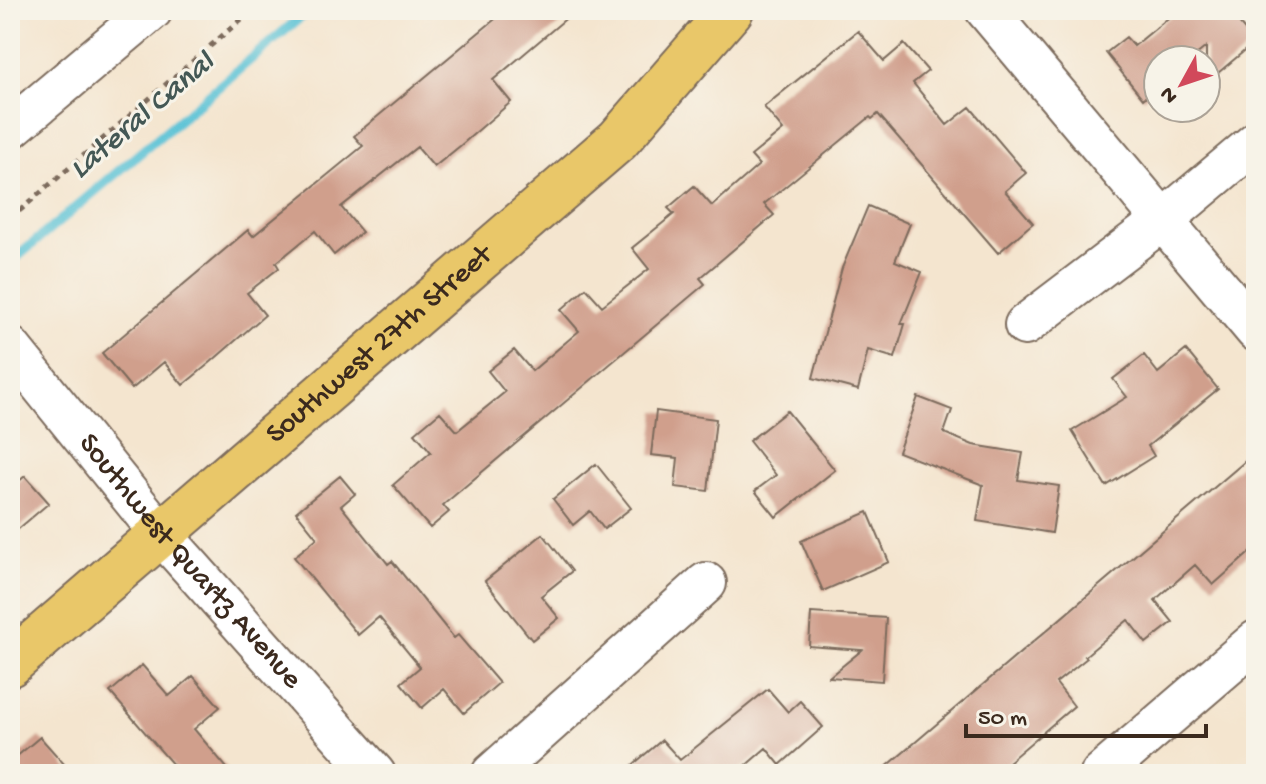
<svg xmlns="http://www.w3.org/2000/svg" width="1266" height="784" font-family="'Gochi Hand',sans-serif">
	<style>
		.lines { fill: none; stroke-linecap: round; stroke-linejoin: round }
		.stream { stroke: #5ac2d6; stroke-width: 10 }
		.building { fill: #d09f8c }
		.minor-casing { stroke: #7c6b5c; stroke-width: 44 }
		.major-casing { stroke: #7c6b5c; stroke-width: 48 }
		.path { stroke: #7c6b5c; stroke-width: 5; stroke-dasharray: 6 6; stroke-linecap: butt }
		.minor { stroke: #fff; stroke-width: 40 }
		.major { stroke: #e9c769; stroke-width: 44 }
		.labels { text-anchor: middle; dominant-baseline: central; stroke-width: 6; stroke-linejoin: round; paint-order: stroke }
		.street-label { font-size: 30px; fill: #3b2a1e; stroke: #f7f3e8 }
		.water-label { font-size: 32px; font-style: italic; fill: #445855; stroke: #f7f3e8 }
	</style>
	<rect width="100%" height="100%" fill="#f7f3e8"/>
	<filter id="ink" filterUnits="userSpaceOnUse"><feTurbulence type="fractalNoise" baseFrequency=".0125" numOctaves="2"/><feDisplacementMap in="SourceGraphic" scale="16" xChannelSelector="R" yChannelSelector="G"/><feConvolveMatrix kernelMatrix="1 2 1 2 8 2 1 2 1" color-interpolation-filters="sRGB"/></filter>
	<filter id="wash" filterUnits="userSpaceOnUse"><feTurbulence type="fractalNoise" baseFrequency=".006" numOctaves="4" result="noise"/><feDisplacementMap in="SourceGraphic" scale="32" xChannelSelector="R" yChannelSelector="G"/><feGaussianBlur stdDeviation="1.8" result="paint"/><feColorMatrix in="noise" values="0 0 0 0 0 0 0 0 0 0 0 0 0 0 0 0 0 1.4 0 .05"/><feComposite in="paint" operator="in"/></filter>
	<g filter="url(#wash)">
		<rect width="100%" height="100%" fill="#f4e5cf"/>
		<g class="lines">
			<!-- stream -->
			<path class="stream" d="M10,263L309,10"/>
		</g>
		<g id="blocks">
			<!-- building -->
			<path class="building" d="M506,10H576L493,80L511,102L460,146L434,167L417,147L341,207L362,232L334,255L315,231L276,263L279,268L247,293L265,315L211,362L183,385L164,362L132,389L102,353L248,230L253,236L363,146L354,136Z
				M1178,10H1251L1237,21L1255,42L1206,83V47L1190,60H1158V86L1143,99L1106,53L1126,37L1134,46Z
				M858,31L884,61L904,44L928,71L913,83L947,125L970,107L1026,173L1005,191L1033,223L998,253L878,114L872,119L870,117L764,204L774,215L700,278L705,284L443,505L449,512L430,528L393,485L431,452L415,433L440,412L457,431L505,392L488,371L514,350L532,371L579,331L561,310L586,288L602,306L649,269L632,248L674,214L668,208L694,186L712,206L759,165L751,156L783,130L764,107Z
				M868,206L910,224L895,261L922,272L901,324H905L895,358L868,350L858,390L813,378L842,268Z
				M1186,350L1218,389L1148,446L1154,456L1106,486L1072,431L1127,397L1113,379L1144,355L1158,373Z
				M918,397L952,410L944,433L973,445L1023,453L1018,480L1059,486L1052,533L977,521L983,485L898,452Z
				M656,411L716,419L708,491L675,487L678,458L651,455Z
				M787,411L835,470L776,517L755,491L776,475L749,441Z
				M1256,452V547L1213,585L1195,565L1155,600L1173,622L1146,643L1128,620L1085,656L1087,658L1056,683L1074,706L994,774H878Z
				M596,464L631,508L604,529L590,511L573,525L553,499Z
				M25,476L49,503L10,536V489Z
				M340,476L355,494L341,506L388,564L392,561L454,638L458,635L499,683L464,713L444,689L422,708L401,683L420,667L379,617L358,635L294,557L317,538L296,512Z
				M868,512L889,562L823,591L801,541Z
				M543,534L572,571L541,596L559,618L532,640L485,581Z
				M811,613L886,618L882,681L829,677L862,650L809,646Z
				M142,665L169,696L193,676L220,707L194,729L232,774H181L110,692Z
				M768,689L788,712L800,701L823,727L780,765L766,748L736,774H622L662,740L680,760Z
				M40,737L73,774H10V762Z"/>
		</g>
	</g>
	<g filter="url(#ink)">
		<use href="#blocks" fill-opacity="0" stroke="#7c6b5c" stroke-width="2"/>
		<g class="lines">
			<defs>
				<g id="minor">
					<path d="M986,10L1256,331"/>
					<path d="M10,129L152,10"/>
					<path d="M1025,325L1163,220L1256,142"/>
					<path id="s1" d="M10,347L161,534L375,774"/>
					<path d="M492,774L706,583"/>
					<path d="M1101,774L1256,641"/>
				</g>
				<g id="major">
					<path id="s2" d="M10,664L618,140L731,10"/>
				</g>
			</defs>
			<!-- minor casing -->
			<use href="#minor" class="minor-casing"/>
			<!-- major casing -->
			<use href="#major" class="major-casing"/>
			<!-- path -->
			<path class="path" d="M10,219L252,10"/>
			<!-- minor -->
			<use href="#minor" class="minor"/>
			<!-- major -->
			<use href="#major" class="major"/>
		</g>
	</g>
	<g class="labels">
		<!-- street labels -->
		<g class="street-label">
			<text stroke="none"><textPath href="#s2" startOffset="488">Southwest 27th Street</textPath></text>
			<text stroke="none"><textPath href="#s1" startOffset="280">Southwest Quartz Avenue</textPath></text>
		</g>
		<!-- water labels -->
		<g class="water-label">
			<text transform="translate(143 117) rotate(-40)">Lateral Canal</text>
		</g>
	</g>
	<!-- margin -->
	<rect width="1266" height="784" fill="none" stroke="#f7f3e8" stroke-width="40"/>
	<!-- north arrow -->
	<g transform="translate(1182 84) rotate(230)"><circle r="38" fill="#f7f3e8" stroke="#aca397" stroke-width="2"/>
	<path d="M0-6L14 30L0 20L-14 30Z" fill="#d1495b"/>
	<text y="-12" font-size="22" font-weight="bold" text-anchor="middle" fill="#3b2a1e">N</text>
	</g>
	<!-- scale -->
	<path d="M966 724v12h240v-12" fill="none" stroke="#3b2a1e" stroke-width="4"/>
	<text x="978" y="724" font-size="24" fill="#3b2a1e" stroke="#f7f3e8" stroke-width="6" paint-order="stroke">50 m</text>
</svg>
